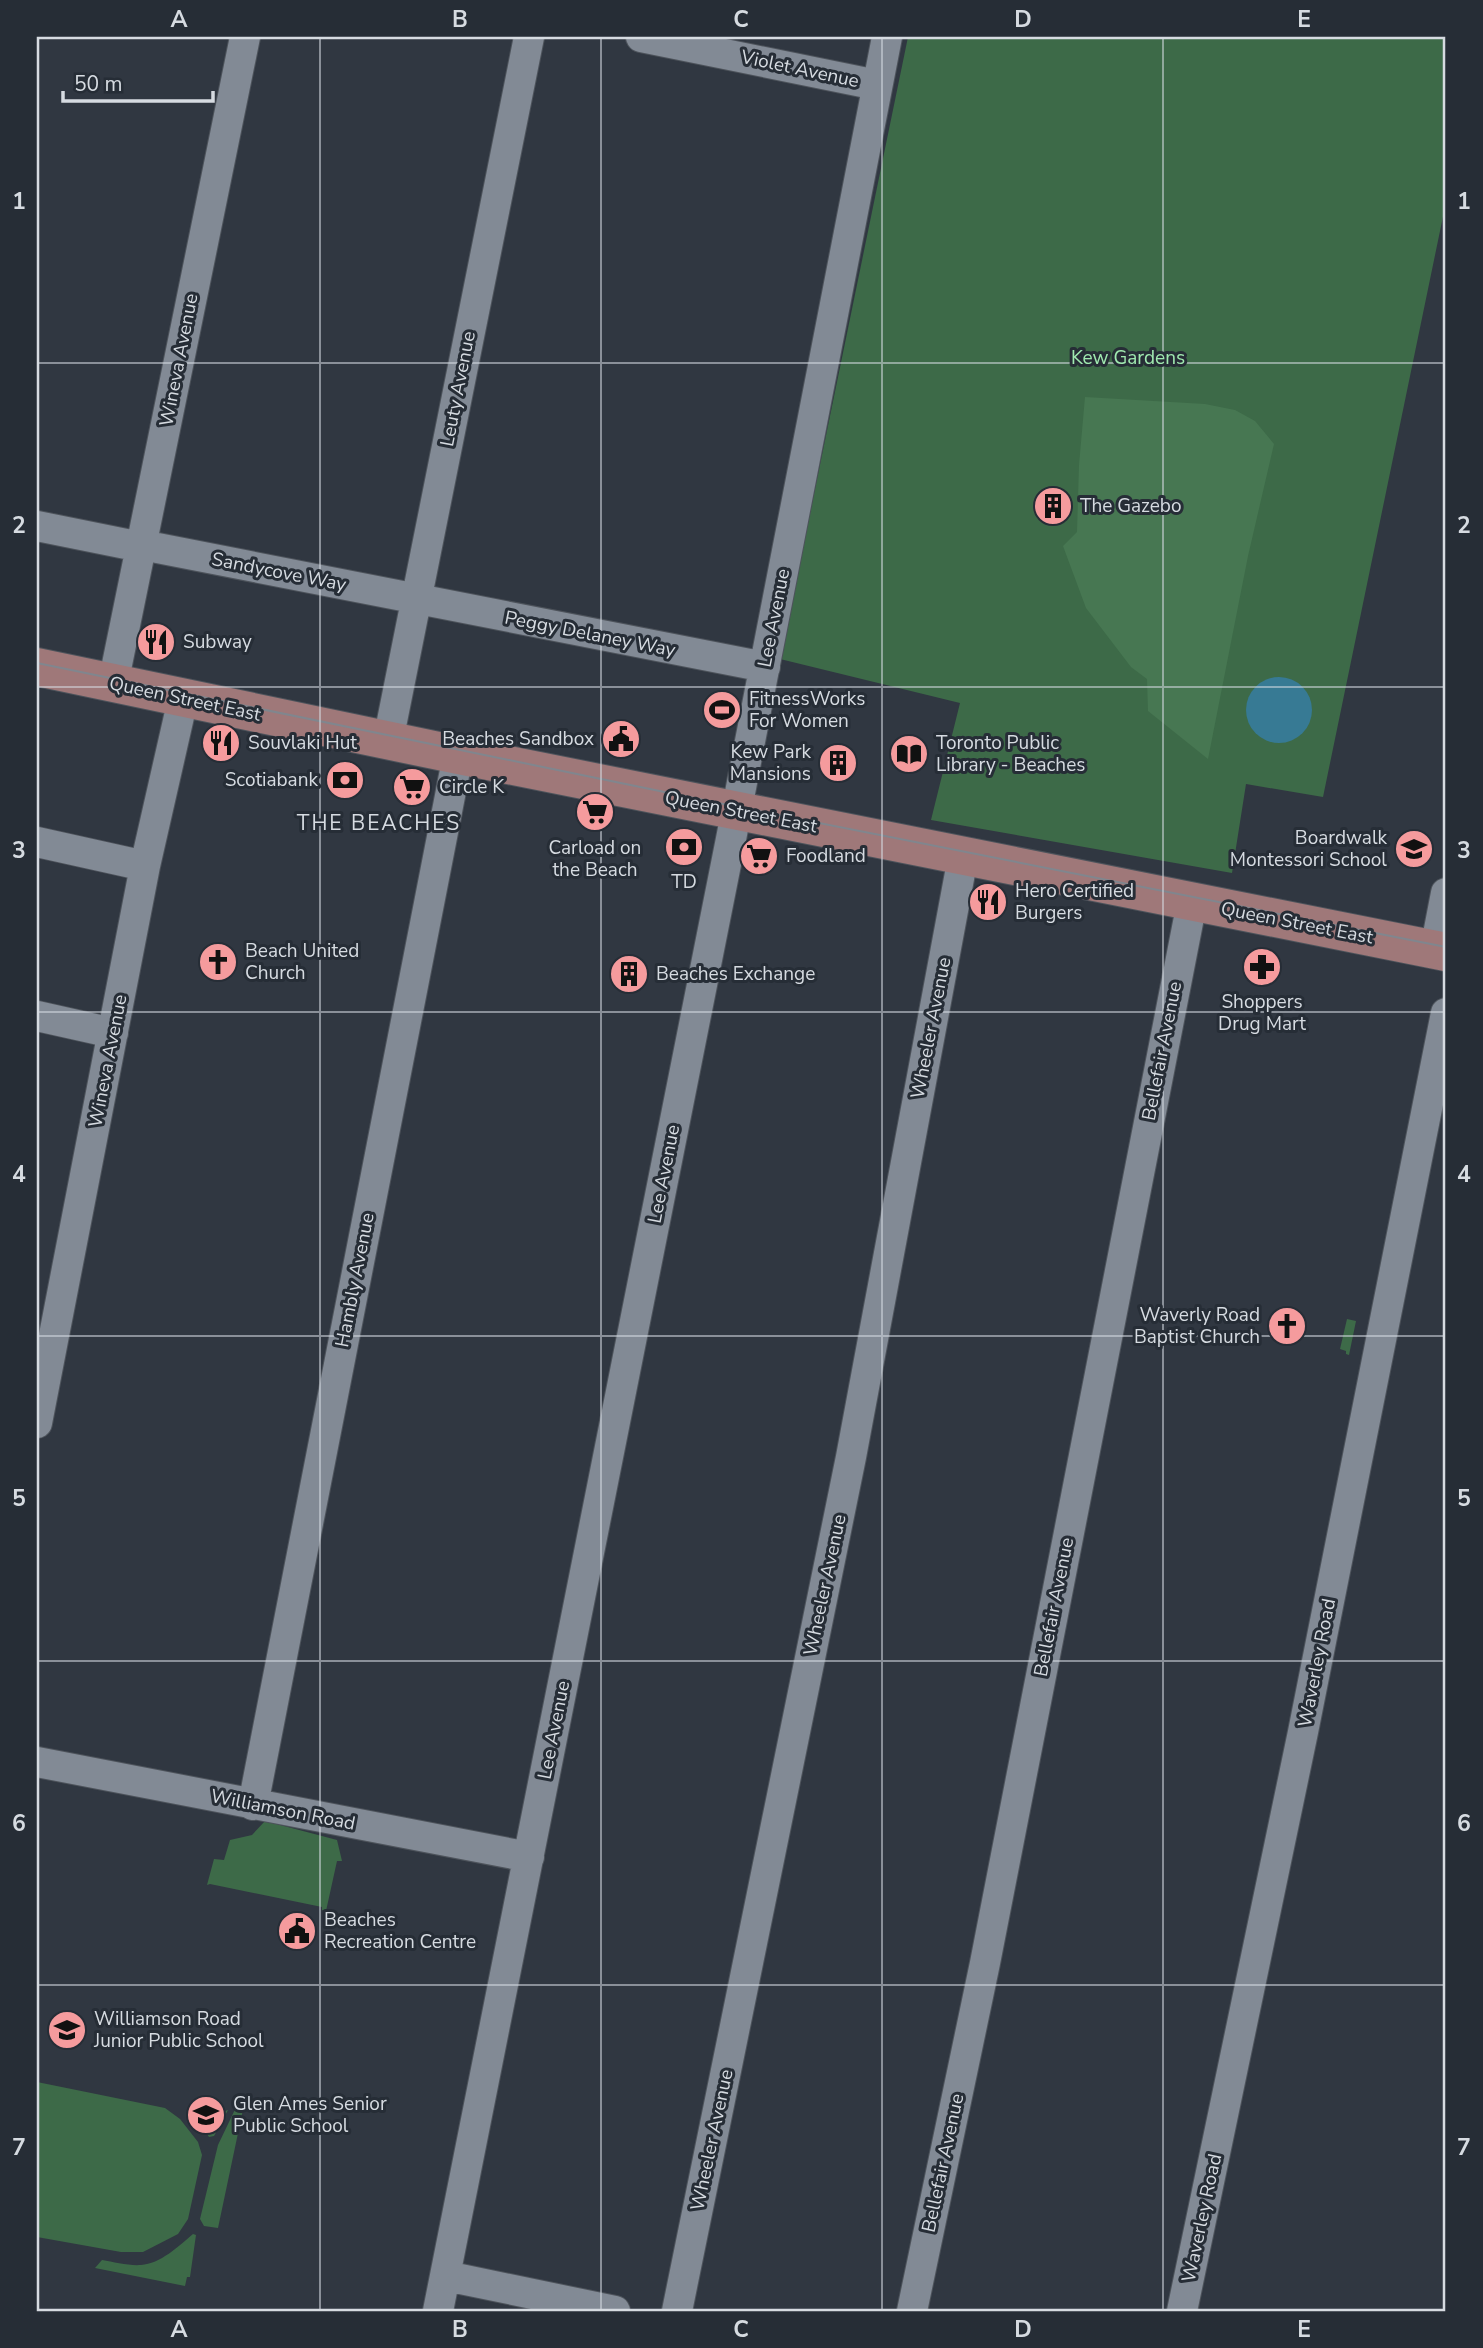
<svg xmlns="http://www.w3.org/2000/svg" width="1483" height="2348" font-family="'Nunito Sans',sans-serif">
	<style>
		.green { fill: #3d6a48 }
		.forest { fill: #477752 }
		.water { fill: #377a94 }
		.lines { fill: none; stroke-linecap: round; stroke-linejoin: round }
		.minor-casing { stroke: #4d535b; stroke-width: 32 }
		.major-casing { stroke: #4d535b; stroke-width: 40 }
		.minor { stroke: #828a95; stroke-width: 30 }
		.major { stroke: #9f7879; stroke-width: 38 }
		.tram { stroke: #80868e; stroke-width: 2 }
		.grid { fill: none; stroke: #d6dbe1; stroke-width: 2; stroke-opacity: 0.55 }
		.labels { text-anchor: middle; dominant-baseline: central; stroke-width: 6; stroke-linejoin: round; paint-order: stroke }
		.street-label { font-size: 19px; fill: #d6dbe1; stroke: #262d36 }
		.park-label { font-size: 19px; fill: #a0eab0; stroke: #262d36 }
		.poi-label { font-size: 19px; fill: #d6dbe1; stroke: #262d36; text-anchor: start }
		.neighbourhood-label { font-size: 21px; letter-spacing: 2px; fill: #d6dbe1; stroke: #262d36 }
		.neatline { fill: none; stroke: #d6dbe1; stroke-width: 2.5 }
		.grid-label { font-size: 23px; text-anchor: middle; font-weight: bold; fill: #d6dbe1 }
	</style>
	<rect width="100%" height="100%" fill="#303741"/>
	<!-- green -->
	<path class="green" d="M908,37H1446V202L1323,797L1246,784L1232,873L931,820L960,703L780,659Z
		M1347,1319L1356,1321L1349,1355L1346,1354V1351L1340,1349Z
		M265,1821L337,1840L342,1861H337L326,1911L322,1910V1907L210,1884L207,1885L214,1859L224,1860L230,1840L252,1835Z
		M37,2082L165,2108L180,2119L198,2142L202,2155L188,2219L178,2234L143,2252H121L37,2237Z
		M240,2099L245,2100L218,2228L204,2226L200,2219L218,2145Z
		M228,2110L214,2136L209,2137L200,2123L203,2119Z
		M193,2234L196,2235L190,2277H187L185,2286L95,2268L102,2260C114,2262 129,2266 141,2265C160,2264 179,2246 193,2234Z"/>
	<!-- forest -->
	<path class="forest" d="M1085,397L1205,404L1235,410L1255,421L1274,444L1248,556L1208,759L1148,711L1147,679L1131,667L1086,608L1063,546L1077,532L1079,465Z"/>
	<!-- water -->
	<path class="water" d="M1246 710a33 33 0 1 1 66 0a33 33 0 1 1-66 0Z"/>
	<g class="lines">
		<defs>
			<path id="minor" d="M641,37L877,85
				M37,526L141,547
				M142,545L765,667
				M113,684L245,37
				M388,741L529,37
				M37,842L145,866
				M1435,950L1446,893
				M37,1016L113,1033
				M37,1423L145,866L183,699
				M37,1762L529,1857
				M253,1805L458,755
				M446,2276L615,2311
				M438,2311L731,839L887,37
				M677,2311L851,1457L963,857
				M912,2311L985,1963L1192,902
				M1182,2311L1303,1732L1446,1013"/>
			<path id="major" d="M37,667L458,755L1446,952"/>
		</defs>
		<!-- minor casing -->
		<use href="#minor" class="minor-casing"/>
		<!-- major casing -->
		<use href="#major" class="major-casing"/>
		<!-- minor -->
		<use href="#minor" class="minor"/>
		<!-- major -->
		<use href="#major" class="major"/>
		<!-- tram -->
		<path class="tram" d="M37,663L718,803L1446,947"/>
	</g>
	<!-- grid -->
	<path class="grid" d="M320,37V2311M601,37V2311M882,37V2311M1163,37V2311M37,363H1446M37,687H1446M37,1012H1446M37,1336H1446M37,1661H1446M37,1985H1446"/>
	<!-- icons -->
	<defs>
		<symbol id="building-disc" viewBox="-11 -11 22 22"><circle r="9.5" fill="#f59b9d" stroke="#262d36"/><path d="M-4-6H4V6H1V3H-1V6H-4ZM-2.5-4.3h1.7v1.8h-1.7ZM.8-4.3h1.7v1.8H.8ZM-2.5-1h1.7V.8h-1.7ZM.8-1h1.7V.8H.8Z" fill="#111"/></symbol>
		<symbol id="restaurant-disc" viewBox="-11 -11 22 22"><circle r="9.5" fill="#f59b9d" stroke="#262d36"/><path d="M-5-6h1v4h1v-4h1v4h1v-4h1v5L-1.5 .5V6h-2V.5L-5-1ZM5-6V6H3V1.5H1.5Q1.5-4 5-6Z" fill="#111"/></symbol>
		<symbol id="stadium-disc" viewBox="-11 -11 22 22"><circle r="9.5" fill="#f59b9d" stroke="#262d36"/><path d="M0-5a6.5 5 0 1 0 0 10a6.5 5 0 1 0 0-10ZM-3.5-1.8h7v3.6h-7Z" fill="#111"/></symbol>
		<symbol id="civic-disc" viewBox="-11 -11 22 22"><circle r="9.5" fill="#f59b9d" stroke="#262d36"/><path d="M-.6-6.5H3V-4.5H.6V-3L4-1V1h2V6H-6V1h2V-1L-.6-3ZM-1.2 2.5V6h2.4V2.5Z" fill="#111"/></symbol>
		<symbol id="library-disc" viewBox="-11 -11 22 22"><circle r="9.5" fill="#f59b9d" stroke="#262d36"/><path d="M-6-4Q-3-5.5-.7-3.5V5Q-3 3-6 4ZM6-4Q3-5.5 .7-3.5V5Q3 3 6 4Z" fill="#111"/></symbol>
		<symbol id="bank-disc" viewBox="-11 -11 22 22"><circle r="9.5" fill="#f59b9d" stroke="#262d36"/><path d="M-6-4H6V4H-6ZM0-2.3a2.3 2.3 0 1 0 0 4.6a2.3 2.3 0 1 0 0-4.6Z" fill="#111"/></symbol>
		<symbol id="supermarket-disc" viewBox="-11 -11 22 22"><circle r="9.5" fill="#f59b9d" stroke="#262d36"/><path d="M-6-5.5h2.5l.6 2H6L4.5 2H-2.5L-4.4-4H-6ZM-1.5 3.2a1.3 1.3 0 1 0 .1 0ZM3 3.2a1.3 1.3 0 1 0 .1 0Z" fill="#111"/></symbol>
		<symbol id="school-disc" viewBox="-11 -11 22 22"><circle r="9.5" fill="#f59b9d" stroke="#262d36"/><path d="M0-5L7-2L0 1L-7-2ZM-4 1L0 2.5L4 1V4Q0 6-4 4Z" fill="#111"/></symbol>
		<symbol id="church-disc" viewBox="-11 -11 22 22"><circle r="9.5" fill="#f59b9d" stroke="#262d36"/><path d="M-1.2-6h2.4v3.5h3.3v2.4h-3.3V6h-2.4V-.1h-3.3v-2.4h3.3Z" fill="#111"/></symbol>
		<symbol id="pharmacy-disc" viewBox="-11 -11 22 22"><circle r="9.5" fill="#f59b9d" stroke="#262d36"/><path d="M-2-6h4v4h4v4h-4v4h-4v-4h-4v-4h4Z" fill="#111"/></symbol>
	</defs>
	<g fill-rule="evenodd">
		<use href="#building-disc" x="1031" y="484" width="44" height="44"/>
		<use href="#restaurant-disc" x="134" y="620" width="44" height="44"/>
		<use href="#stadium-disc" x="700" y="688" width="44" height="44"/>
		<use href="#civic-disc" x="599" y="717" width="44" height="44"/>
		<use href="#restaurant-disc" x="199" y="721" width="44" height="44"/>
		<use href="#library-disc" x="887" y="732" width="44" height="44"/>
		<use href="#building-disc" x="816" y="741" width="44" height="44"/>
		<use href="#bank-disc" x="323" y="758" width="44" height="44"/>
		<use href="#supermarket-disc" x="390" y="765" width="44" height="44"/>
		<use href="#supermarket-disc" x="573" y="790" width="44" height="44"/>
		<use href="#bank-disc" x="662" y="825" width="44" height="44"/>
		<use href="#school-disc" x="1392" y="827" width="44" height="44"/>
		<use href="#supermarket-disc" x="737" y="834" width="44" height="44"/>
		<use href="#restaurant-disc" x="966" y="880" width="44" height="44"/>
		<use href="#church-disc" x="196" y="940" width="44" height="44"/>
		<use href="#pharmacy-disc" x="1240" y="945" width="44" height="44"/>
		<use href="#building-disc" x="607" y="952" width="44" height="44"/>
		<use href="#church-disc" x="1265" y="1304" width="44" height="44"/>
		<use href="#civic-disc" x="275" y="1909" width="44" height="44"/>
		<use href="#school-disc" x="45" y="2008" width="44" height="44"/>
		<use href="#school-disc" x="184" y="2093" width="44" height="44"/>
	</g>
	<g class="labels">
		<!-- street labels -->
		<g class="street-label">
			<text transform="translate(800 69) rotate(12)">Violet Avenue</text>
			<text transform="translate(179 360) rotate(-79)">Wineva Avenue</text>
			<text transform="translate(458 389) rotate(-79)">Leuty Avenue</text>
			<text transform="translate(279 572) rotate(11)">Sandycove Way</text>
			<text transform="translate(774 618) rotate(-79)">Lee Avenue</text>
			<text transform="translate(590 634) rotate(11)">Peggy Delaney Way</text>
			<text transform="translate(185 699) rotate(12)">Queen Street East</text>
			<text transform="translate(741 812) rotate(11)">Queen Street East</text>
			<text transform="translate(1297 923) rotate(11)">Queen Street East</text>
			<text transform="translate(931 1028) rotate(-79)">Wheeler Avenue</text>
			<text transform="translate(1162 1051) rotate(-79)">Bellefair Avenue</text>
			<text transform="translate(108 1061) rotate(-79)">Wineva Avenue</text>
			<text transform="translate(664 1174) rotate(-79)">Lee Avenue</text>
			<text transform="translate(355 1280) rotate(-79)">Hambly Avenue</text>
			<text transform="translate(825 1585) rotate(-78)">Wheeler Avenue</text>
			<text transform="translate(1054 1607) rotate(-79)">Bellefair Avenue</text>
			<text transform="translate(1317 1663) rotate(-79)">Waverley Road</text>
			<text transform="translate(554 1730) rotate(-79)">Lee Avenue</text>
			<text transform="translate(283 1810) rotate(11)">Williamson Road</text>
			<text transform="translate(712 2140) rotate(-78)">Wheeler Avenue</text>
			<text transform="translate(943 2163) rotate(-78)">Bellefair Avenue</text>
			<text transform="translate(1202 2218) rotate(-78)">Waverley Road</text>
		</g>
		<!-- park labels -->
		<g class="park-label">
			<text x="1128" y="358">Kew Gardens</text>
		</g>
		<!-- poi labels -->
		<g class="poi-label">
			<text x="1080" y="506">The Gazebo</text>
			<text x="183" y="642">Subway</text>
			<text x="749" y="699">FitnessWorks<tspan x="749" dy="22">For Women</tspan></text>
			<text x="594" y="739" text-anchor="end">Beaches Sandbox</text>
			<text x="248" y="743">Souvlaki Hut</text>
			<text x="936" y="743">Toronto Public<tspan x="936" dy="22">Library - Beaches</tspan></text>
			<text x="811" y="752" text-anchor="end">Kew Park<tspan x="811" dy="22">Mansions</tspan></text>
			<text x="318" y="780" text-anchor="end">Scotiabank</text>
			<text x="439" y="787">Circle K</text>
			<text x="1387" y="838" text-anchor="end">Boardwalk<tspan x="1387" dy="22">Montessori School</tspan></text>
			<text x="595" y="848" text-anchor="middle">Carload on<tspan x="595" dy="22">the Beach</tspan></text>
			<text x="786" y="856">Foodland</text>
			<text x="684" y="882" text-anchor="middle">TD</text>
			<text x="1015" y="891">Hero Certified<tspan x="1015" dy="22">Burgers</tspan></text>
			<text x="245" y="951">Beach United<tspan x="245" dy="22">Church</tspan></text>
			<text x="656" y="974">Beaches Exchange</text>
			<text x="1262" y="1002" text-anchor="middle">Shoppers<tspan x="1262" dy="22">Drug Mart</tspan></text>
			<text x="1260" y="1315" text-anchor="end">Waverly Road<tspan x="1260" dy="22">Baptist Church</tspan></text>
			<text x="324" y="1920">Beaches<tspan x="324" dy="22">Recreation Centre</tspan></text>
			<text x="94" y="2019">Williamson Road<tspan x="94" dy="22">Junior Public School</tspan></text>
			<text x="233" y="2104">Glen Ames Senior<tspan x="233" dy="22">Public School</tspan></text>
		</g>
		<!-- neighbourhood labels -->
		<g class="neighbourhood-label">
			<text x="379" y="823">THE BEACHES</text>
		</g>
	</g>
	<!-- border -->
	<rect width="1483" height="2348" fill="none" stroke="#262d36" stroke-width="77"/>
	<!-- scale -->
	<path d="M63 91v10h150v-10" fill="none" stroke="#d6dbe1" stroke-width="3.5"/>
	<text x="74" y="91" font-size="21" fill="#d6dbe1" stroke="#262d36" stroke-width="5" paint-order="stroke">50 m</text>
	<rect x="38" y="38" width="1406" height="2272" class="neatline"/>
	<g class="grid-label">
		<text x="179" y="27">A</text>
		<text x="460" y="27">B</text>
		<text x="741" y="27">C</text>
		<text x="1023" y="27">D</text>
		<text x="1304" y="27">E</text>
		<text x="19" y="209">1</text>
		<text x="1464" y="209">1</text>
		<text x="19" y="533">2</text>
		<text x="1464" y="533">2</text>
		<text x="19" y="858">3</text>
		<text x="1464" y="858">3</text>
		<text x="19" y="1182">4</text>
		<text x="1464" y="1182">4</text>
		<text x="19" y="1506">5</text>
		<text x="1464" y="1506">5</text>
		<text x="19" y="1831">6</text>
		<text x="1464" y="1831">6</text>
		<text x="19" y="2155">7</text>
		<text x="1464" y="2155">7</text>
		<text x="179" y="2337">A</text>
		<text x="460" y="2337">B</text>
		<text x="741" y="2337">C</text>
		<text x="1023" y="2337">D</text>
		<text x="1304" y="2337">E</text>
	</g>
</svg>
